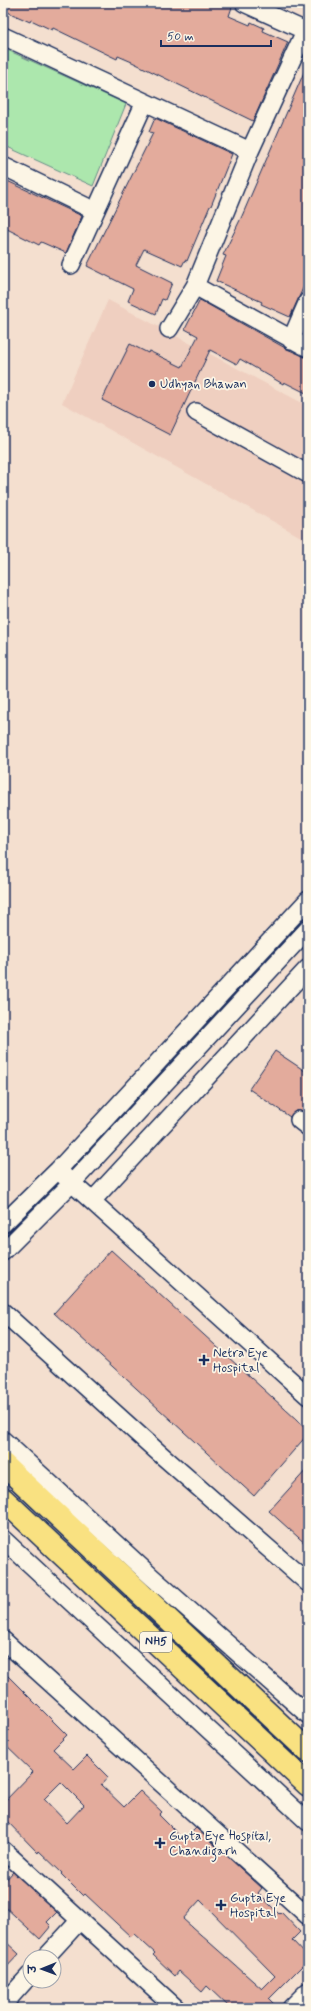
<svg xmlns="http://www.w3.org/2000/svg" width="311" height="2011" font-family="Mynerve,'Playpen Sans Deva',sans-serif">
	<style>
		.built { fill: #efcfc0 }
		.green { fill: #ace7ad; stroke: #648b86 }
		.building { fill: #e3ab9c; stroke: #1b2f5e; fill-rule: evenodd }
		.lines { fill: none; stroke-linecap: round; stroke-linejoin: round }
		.minor-casing { stroke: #1b2f5e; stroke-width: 20 }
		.highway-casing { stroke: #1b2f5e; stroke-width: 25 }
		.minor { stroke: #fcf5e5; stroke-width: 17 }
		.highway { stroke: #f9e181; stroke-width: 22 }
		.poi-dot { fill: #1b2f5e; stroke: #fcf5e5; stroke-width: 1.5 }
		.labels { text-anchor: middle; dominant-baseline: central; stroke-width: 3.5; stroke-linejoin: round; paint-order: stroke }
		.shield { fill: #fcf5e5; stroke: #5e6a86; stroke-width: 1 }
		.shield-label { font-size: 12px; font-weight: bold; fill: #1b2f5e }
		.poi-label { font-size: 13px; fill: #1b2f5e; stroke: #fcf5e5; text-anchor: start }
	</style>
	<rect width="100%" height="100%" fill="#f4dfcf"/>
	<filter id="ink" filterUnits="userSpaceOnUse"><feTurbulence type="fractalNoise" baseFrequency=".025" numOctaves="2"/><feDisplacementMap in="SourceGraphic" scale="8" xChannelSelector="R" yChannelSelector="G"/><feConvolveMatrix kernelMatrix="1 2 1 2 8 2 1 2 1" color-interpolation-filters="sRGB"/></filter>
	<g filter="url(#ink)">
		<!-- built -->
		<path class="built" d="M108,300L308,406V541L62,403Z"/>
		<!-- green -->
		<path class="green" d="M3,48L126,104L93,186L3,145Z"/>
		<!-- building -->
		<path class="building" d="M3,3H222L232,7L229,16L250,25L251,22L264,28L263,31L288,42L253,121L132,62L118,56L117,59L53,28L52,30L31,20L30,22L3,10Z
			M308,63V277L290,317L261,304L262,302L216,281L226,256L223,255L242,216Z
			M155,118L232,154L211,206H210L187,261L185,260L182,266L144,249L136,265L172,283L165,300L162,299L156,314L128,301L133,289L87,266L153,133L149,132Z
			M3,179L82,216L66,253L41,242L39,245L3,227Z
			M200,300L287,349L308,358V394L284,382L283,384L240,359L237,364L210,350L170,435L102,400L130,344L148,353L149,351L182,367L198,336L185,329Z
			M275,1051L308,1073V1102L302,1111H295L290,1117L249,1089Z
			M111,1250L308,1430V1434L254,1496L54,1313Z
			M308,1468V1546L269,1511Z
			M3,1671L67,1735L53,1749L74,1769L87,1756L108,1777L101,1785L124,1807L140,1791L162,1812L159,1815L184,1840L196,1828L262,1888L258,1893L279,1914L281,1912L300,1932L292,1940L308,1957V1960L269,1999L278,2008H230L207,1986L202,1992L179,1971L175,1976L153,1955L155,1953L134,1934L131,1937L85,1894L83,1896L61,1874L62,1873L39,1851L38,1853L3,1817V1803L33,1772L3,1743ZM61,1782L84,1805L67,1823L44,1799ZM200,1900L275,1976L262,1989L183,1919Z
			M13,1872L57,1912L47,1922L51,1926L40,1939L3,1905V1883Z
			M3,1939L19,1954L3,1971Z"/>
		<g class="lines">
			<defs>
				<path id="minor" d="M244,3L308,32
					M3,36L250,151
					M3,166L95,211
					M71,265L145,102
					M195,286L308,348
					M169,329L195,286L250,151L305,31
					M291,340L308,301
					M196,412L308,474
					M299,1120L308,1127
					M63,1175L308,1396
					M92,1201L308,968
					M3,1224L58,1170L308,900
					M3,1252L72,1183L308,929
					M3,1312L158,1452L308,1583
					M3,1440L153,1578L308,1715
					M3,1539L308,1822
					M3,1640L308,1916
					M3,1850L176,2008
					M46,1957L80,1920
					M3,2005L30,1975
					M291,2008L308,1991"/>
				<path id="highway" d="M3,1464L308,1751
					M3,1499L308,1785"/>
			</defs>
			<!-- minor casing -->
			<use href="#minor" class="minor-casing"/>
			<!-- highway casing -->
			<use href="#highway" class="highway-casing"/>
			<!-- minor -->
			<use href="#minor" class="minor"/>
			<!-- highway -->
			<use href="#highway" class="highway"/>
		</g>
	</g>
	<!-- markers -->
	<g class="poi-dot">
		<circle cx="152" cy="384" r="4"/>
		<path d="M202 1354h4v4h4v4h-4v4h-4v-4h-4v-4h4z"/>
		<path d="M158 1837h4v4h4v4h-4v4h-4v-4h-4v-4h4z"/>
		<path d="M219 1899h4v4h4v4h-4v4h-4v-4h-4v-4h4z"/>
	</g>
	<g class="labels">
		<!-- shield labels -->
		<rect class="shield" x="140" y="1632" width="32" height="20" rx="3"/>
		<g class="shield-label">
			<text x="156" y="1642">NH5</text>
		</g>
		<!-- poi labels -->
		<g class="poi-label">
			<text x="160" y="384">Udhyan Bhawan</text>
			<text x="213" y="1353">Netra Eye<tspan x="213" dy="15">Hospital</tspan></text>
			<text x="169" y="1836">Gupta Eye Hospital,<tspan x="169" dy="15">Chandigarh</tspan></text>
			<text x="230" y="1898">Gupta Eye<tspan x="230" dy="15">Hospital</tspan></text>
		</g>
	</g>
	<!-- margin -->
	<rect width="311" height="2011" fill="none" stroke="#fcf5e5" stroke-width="16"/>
	<rect x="8" y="8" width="295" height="1995" fill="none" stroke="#1b2f5e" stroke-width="1.5" filter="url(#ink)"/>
	<!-- north arrow -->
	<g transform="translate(42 1969) rotate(269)"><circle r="19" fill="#fcf5e5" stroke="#a2a6af"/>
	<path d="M0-3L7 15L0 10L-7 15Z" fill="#1b2f5e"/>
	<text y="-6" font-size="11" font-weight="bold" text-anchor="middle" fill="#1b2f5e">उ</text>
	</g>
	<!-- scale -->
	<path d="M161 40v6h110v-6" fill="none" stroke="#1b2f5e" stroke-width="2"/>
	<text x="167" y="40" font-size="12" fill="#1b2f5e" stroke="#fcf5e5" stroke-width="3" paint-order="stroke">50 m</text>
</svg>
